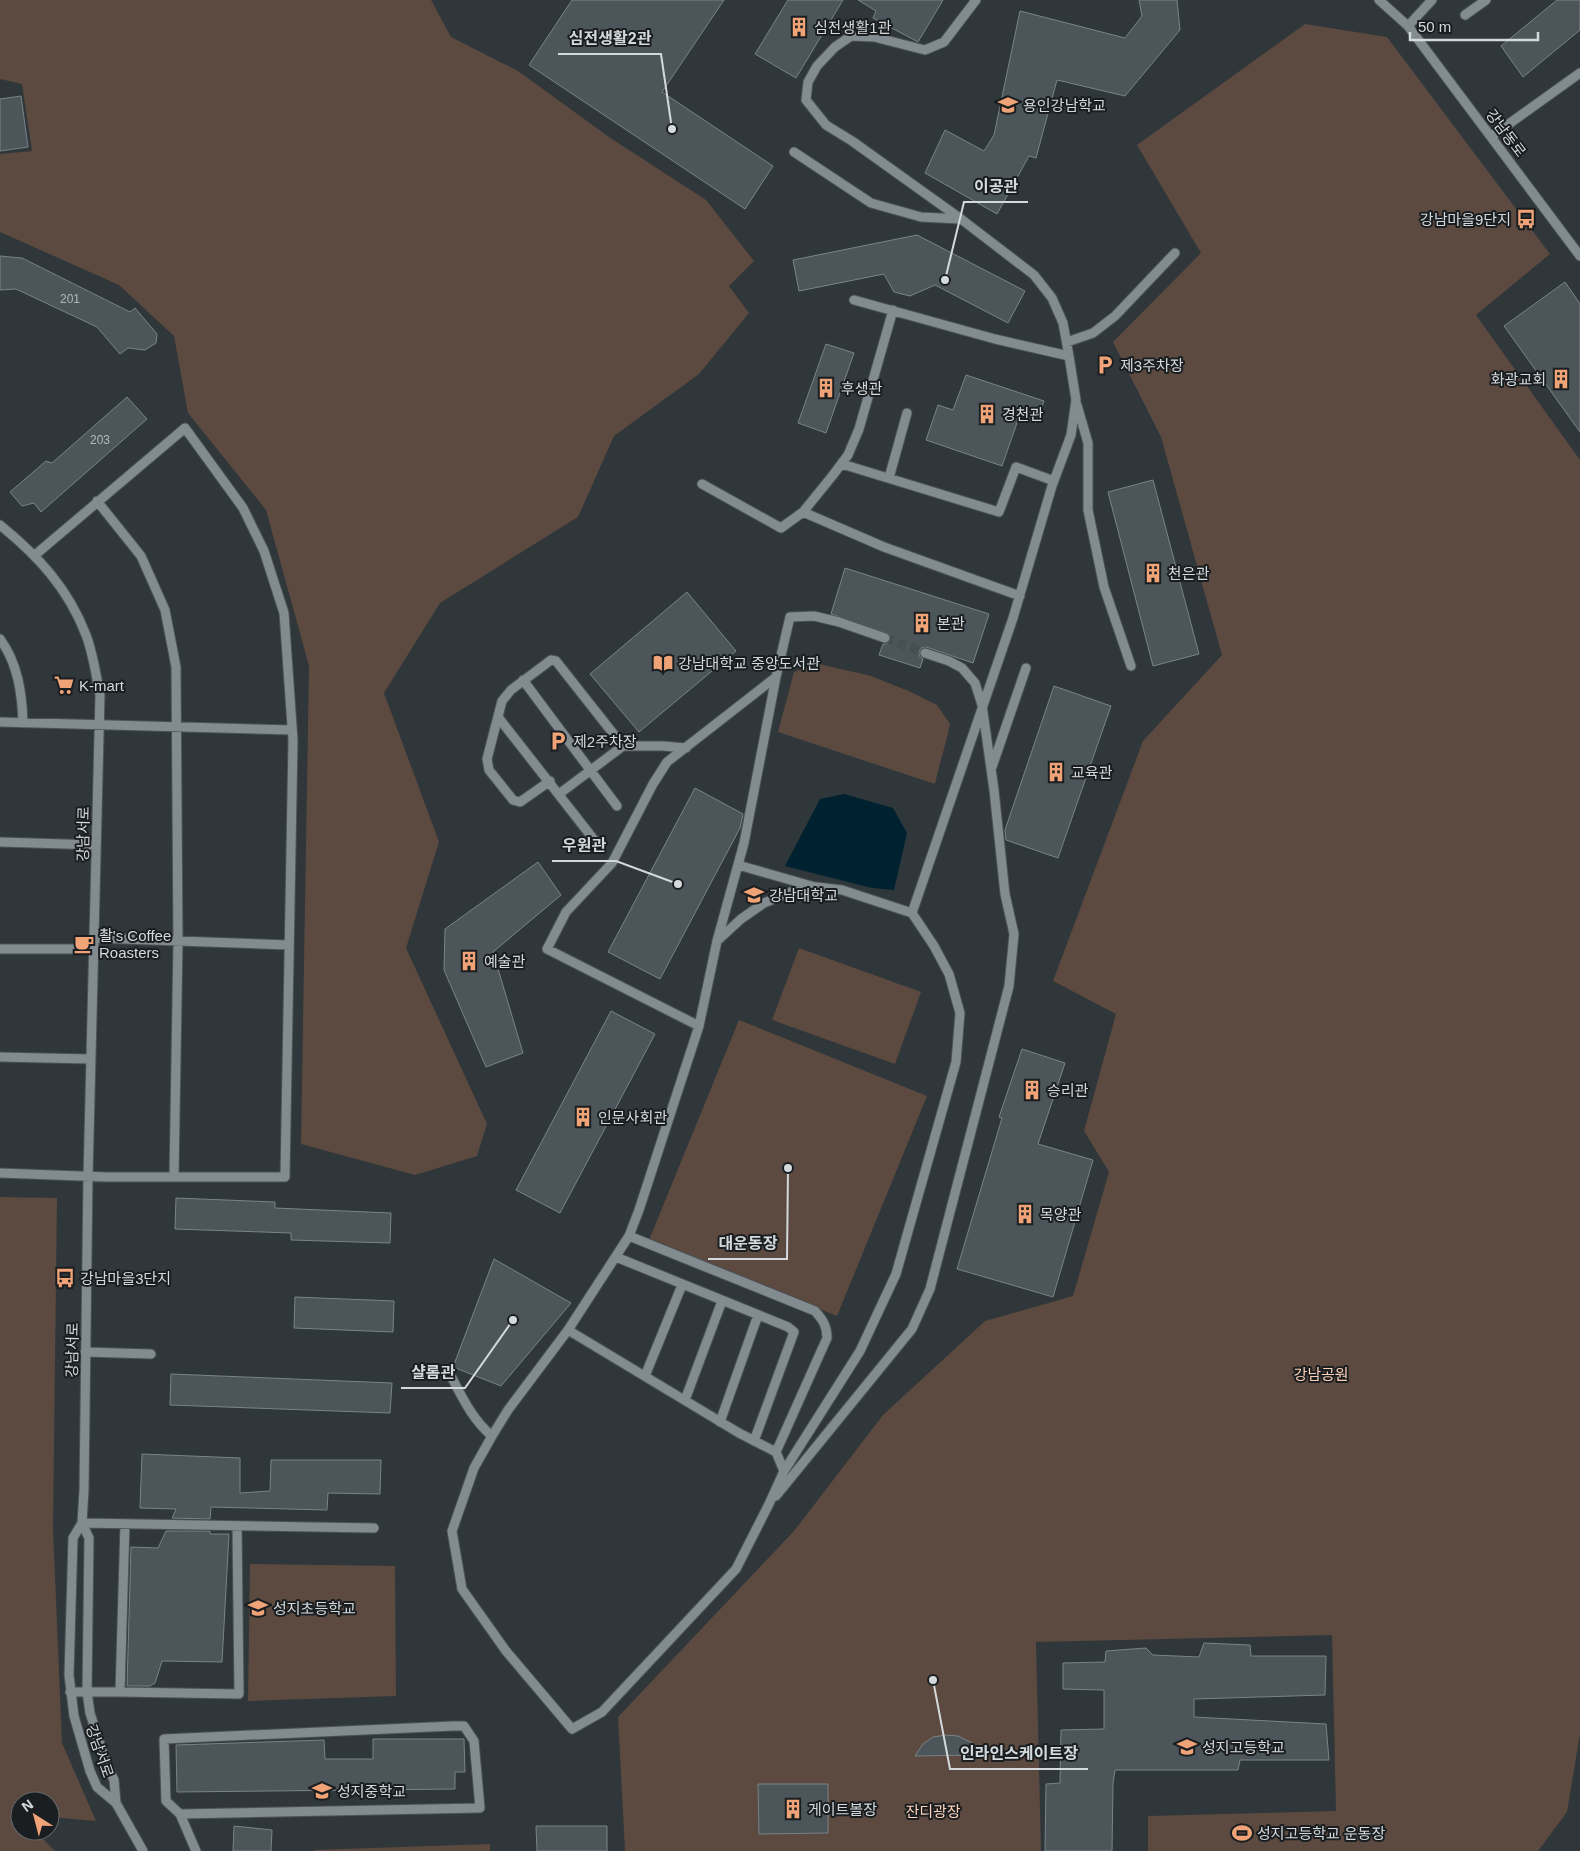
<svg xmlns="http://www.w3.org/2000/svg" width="1580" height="1851" font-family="Arial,'Noto Sans KR',sans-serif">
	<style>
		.green { fill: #5c493f }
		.water { fill: #002230 }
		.building { fill: #4c5559; stroke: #7a8388 }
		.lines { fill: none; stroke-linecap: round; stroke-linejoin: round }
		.minor-tunnel { stroke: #484f53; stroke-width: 9; stroke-dasharray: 9 4.5; stroke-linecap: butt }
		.minor-casing { stroke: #4c5256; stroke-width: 11 }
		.minor { stroke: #828b90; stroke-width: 9 }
		.labels { text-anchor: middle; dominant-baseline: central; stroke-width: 4; stroke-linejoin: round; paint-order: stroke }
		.number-label { font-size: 12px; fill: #b2b8ba }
		.poi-label { font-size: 15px; fill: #d4d9db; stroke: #1a1e20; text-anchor: start }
		.street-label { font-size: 15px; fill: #d4d9db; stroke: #1a1e20 }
		.park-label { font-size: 15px; fill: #fdd0b7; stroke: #1a1e20 }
		.leader { fill: none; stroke: #d4d9db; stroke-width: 2 }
		.callout-dot { fill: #d4d9db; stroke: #1a1e20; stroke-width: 2 }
		.callout-label { font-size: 16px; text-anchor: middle; font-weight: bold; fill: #d4d9db; stroke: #1a1e20; stroke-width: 4; stroke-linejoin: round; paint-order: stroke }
	</style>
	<rect width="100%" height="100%" fill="#2f373b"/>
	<!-- green -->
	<path class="green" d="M0,0H431L451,37L518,71L609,137L706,200L754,261L729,286L749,313L699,374L614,436L578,517L440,603L384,693L439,842L406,948L487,1124L477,1156L415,1175L301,1144L309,666L266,510L188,413L174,336L119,285L0,232V154L32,151L22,84L0,79Z
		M1305,24L1387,37L1550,254L1476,315L1580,460V1734L1567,1812L1538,1851H1148V1816L1336,1811L1332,1635L1036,1642L1041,1851H625L618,1717L794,1531L883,1415L985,1321L1073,1296L1109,1172L1084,1131L1116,1014L1053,981L1143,741L1222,655L1161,437L1113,342L1201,253L1137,145Z
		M819,664L871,676L911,692L937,705L950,724C946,745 939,764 935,784L778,732L794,672Z
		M799,948L921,992L895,1064L772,1020Z
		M739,1020L927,1096L837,1316L649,1240Z
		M0,1197L57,1198L53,1528L62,1743L96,1821L50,1817V1801H20V1831H41L39,1835L55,1851H0Z
		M250,1564L395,1566L396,1696L248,1701Z
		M490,1844V1851H314V1850Z"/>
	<!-- water -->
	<path class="water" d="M844,794L893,808L907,833L894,890L872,888L785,866L820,799Z"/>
	<!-- building -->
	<path class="building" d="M572,0H724L662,92L773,166L745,209L529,65Z
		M788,0H843L796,78L755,54Z
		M858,0H943L918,42L873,18L876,11Z
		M1139,0H1177L1180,30L1125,96L1057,80L1036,158L1029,156L997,214L925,173L945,130L984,151L994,135L1020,11L1125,38L1142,16Z
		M1557,0H1580V30L1523,77L1501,46Z
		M21,96L28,147L0,151V99Z
		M917,235L1025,291L1008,323L935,285L910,296L894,292L884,274L799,291L793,260Z
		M0,256L22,258L130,312L135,308L157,334L156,343L145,350L128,348L120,354L97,327L16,289L0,290Z
		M1565,282L1580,304V432L1504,326Z
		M826,344L854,353L826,433L798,423Z
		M966,375L1044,401L1036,423L1019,417L1002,466L926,440L938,405L953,410Z
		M127,397L147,419L41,512L34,503L22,506L10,492L46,461L52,463Z
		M1153,480L1199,654L1153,666L1108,492Z
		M845,568L989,614L973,663L926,647L921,648L919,652L920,657L923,659L920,668L879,655L883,644H887L891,640L889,634L831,614Z
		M687,592L736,651L639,732L590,674Z
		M1054,686L1111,706L1058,858L1006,840L1005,830Z
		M695,788L743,814L740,828L660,979L608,952Z
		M538,862L561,895L493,952L523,1053L486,1067L444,970L445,929Z
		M611,1011L655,1034L560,1213L516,1190Z
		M1022,1049L1065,1063L1038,1144L1093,1160L1053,1297L957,1269L1002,1118L999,1117Z
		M176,1198L275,1202V1208L391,1213L390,1243L291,1240V1233L175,1229Z
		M494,1259L571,1303L501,1386L453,1367Z
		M295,1297L394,1301L393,1332L294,1328Z
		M171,1374L392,1383L390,1413L170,1405Z
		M142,1454L240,1458V1493L270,1491L271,1460H381L380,1494L328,1493L327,1510L211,1507L210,1519L172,1518L176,1509L140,1508Z
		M166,1531H210V1534H229L222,1662L162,1661L155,1683L150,1686H127L131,1547L158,1548Z
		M1204,1643L1250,1645L1251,1656H1326L1325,1695L1194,1699V1717L1326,1724L1329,1760H1240L1238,1770H1115L1113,1783L1112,1851H1045L1046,1784L1060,1783L1061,1730L1104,1729V1690L1063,1689V1663L1105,1662L1106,1651L1146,1648L1153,1655L1199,1657Z
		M946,1735L958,1736L972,1743L979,1755L915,1756L923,1744L933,1737Z
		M373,1739H464L465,1772H455V1789L177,1792L176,1745L324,1740L325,1759H373Z
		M758,1784H828V1833L759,1834Z
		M234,1826L272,1830L271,1851H233Z
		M536,1826H607V1851H537Z"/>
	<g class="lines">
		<!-- minor-tunnel -->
		<path class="minor-tunnel" d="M885,638L925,653"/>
		<defs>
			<path id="minor" d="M976,0L944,42L925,50L874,37L851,36L835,47L817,66L808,82L806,100L826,125L852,141L961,219L1034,275L1052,298L1063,323L1069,356
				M1379,0L1408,26L1580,256
				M1465,15L1486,0
				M1408,26L1432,0
				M1492,136L1580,73
				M794,152L871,203L921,217L960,219
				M854,300L995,339L1069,356L1076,400L1071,435L1052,486L1013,618L912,913
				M1067,342L1093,333L1115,316L1175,253
				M1077,405L1088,443V510L1104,587L1131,666
				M842,464L999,512L1016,467L1054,481
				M889,478L907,413
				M702,484L781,528L803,512L833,475L848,455L859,429L893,310
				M97,501L141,556L165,610L176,667L178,941L174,1176
				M803,512L884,547L1020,596
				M0,525C38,556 68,588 86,635C93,653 96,675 100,695L88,1177L84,1490L82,1523L73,1538L69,1675L74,1716L90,1771L97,1787L116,1803L143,1851
				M0,639C18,664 22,693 23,723
				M523,680L617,806
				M498,717L595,841
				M0,722L292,730
				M992,767L1026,668
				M550,781L520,802L513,800L489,770L487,759L502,701L511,690L551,660L556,661L623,746H663L686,748
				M559,794L623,746
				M0,842L96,845
				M738,865L815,887
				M95,938L289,945
				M717,941L741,919L764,903L791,892L817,887L842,890L912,913L934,946L949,974L960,1013L956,1062L896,1274L860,1351L784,1471L769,1504L736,1569L602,1712L572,1729L506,1651L462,1589L452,1531L474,1468L492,1436L508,1410L568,1330L629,1236L639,1210L699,1026L717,941L744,843L776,677
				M0,949H94
				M699,1026L547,949L566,912L612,863L653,784L667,762L776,677L790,617L814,616L839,622L885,638
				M0,1057L90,1059
				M0,1173L107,1177H285L293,740L284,613L264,551L243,508L185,428L35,555
				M629,1236L815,1311C823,1320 827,1326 827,1338L776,1452
				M616,1257L788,1327L794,1332L754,1441
				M568,1330L739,1433L776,1452L784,1471
				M85,1352L151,1354
				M645,1376L682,1285
				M452,1378C463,1399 473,1420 492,1436
				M685,1400L722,1301
				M720,1422L758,1315
				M776,1496L912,1329L930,1289L1009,986L1014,934L1005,894L994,790L982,705L975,683L962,668L949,661L925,653
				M82,1523L374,1528
				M82,1523L89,1538L87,1692L90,1713L106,1763L114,1780L116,1803
				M125,1524L120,1692L239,1694L237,1526
				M70,1692H120
				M180,1814L480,1808L474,1741L464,1726H453L164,1739L166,1801L180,1814L196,1851"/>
		</defs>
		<!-- minor casing -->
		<use href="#minor" class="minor-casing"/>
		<!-- minor -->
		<use href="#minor" class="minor"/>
	</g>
	<!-- icons -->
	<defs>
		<symbol id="building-bare" viewBox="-9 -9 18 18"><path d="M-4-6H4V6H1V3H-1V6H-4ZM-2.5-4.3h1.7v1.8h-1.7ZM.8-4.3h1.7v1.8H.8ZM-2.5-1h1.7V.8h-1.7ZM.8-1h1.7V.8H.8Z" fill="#efa377" stroke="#1a1e20" stroke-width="2.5" paint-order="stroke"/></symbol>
		<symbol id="school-bare" viewBox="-9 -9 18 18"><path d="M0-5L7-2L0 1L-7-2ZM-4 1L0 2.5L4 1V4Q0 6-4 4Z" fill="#efa377" stroke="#1a1e20" stroke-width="2.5" paint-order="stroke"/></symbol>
		<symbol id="bus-bare" viewBox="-9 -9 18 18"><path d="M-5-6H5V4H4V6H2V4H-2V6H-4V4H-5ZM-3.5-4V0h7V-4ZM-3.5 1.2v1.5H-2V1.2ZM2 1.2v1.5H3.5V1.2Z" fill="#efa377" stroke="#1a1e20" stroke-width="2.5" paint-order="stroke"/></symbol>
		<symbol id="parking-bare" viewBox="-9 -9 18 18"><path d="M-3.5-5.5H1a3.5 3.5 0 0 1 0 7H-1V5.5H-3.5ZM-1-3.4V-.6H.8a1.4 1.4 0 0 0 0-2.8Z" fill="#efa377" stroke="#1a1e20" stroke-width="2.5" paint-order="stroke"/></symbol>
		<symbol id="library-bare" viewBox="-9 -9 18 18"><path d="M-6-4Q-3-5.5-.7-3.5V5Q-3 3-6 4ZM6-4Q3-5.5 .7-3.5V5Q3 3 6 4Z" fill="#efa377" stroke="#1a1e20" stroke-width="2.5" paint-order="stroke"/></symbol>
		<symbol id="supermarket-bare" viewBox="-9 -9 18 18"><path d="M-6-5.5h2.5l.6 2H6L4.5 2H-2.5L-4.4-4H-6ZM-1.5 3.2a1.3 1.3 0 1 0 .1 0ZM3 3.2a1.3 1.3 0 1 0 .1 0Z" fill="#efa377" stroke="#1a1e20" stroke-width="2.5" paint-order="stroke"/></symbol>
		<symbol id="university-bare" viewBox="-9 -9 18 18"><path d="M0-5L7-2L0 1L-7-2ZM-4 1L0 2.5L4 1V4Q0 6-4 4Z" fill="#efa377" stroke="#1a1e20" stroke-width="2.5" paint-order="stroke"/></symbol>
		<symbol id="cafe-bare" viewBox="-9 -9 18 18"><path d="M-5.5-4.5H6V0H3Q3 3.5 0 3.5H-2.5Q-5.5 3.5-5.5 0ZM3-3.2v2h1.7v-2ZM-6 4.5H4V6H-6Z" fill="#efa377" stroke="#1a1e20" stroke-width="2.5" paint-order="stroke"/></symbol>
		<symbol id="stadium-bare" viewBox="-9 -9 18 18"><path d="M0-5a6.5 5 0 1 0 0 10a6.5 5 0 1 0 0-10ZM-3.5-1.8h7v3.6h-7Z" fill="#efa377" stroke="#1a1e20" stroke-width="2.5" paint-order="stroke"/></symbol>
	</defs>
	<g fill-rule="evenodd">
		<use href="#building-bare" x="785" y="13" width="28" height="28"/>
		<use href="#school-bare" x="994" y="91" width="28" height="28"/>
		<use href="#bus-bare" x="1512" y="205" width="28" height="28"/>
		<use href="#parking-bare" x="1091" y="351" width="28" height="28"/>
		<use href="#building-bare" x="1547" y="365" width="28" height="28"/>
		<use href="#building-bare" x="812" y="374" width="28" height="28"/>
		<use href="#building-bare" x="973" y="400" width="28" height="28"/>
		<use href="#building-bare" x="1139" y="559" width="28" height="28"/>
		<use href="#building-bare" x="908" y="609" width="28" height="28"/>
		<use href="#library-bare" x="649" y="649" width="28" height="28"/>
		<use href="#supermarket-bare" x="50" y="671" width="28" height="28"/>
		<use href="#parking-bare" x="544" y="727" width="28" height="28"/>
		<use href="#building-bare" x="1042" y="758" width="28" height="28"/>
		<use href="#university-bare" x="740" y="881" width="28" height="28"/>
		<use href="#cafe-bare" x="70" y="930" width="28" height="28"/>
		<use href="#building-bare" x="455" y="947" width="28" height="28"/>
		<use href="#building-bare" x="1018" y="1076" width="28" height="28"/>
		<use href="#building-bare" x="569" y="1103" width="28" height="28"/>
		<use href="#building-bare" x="1011" y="1200" width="28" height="28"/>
		<use href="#bus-bare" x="51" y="1264" width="28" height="28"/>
		<use href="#school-bare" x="244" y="1594" width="28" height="28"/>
		<use href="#school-bare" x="1173" y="1733" width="28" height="28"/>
		<use href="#school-bare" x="308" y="1777" width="28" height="28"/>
		<use href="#building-bare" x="779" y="1795" width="28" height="28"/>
		<use href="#stadium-bare" x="1228" y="1819" width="28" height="28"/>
	</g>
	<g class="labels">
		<!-- number labels -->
		<g class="number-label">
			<text x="70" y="299">201</text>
			<text x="100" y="440">203</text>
		</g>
		<!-- poi labels -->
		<g class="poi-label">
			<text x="814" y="27">심전생활1관</text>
			<text x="1023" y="105">용인강남학교</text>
			<text x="1511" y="219" text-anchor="end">강남마을9단지</text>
			<text x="1120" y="365">제3주차장</text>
			<text x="1546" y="379" text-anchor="end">화광교회</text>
			<text x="841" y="388">후생관</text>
			<text x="1002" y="414">경천관</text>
			<text x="1168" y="573">천은관</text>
			<text x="937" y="623">본관</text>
			<text x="678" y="663">강남대학교 중앙도서관</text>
			<text x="79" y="685">K-mart</text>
			<text x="573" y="741">제2주차장</text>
			<text x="1071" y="772">교육관</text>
			<text x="769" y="895">강남대학교</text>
			<text x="99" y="935">촬's Coffee<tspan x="99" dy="17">Roasters</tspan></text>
			<text x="484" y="961">예술관</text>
			<text x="1047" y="1090">승리관</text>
			<text x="598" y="1117">인문사회관</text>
			<text x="1040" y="1214">목양관</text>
			<text x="80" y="1278">강남마을3단지</text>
			<text x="273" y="1608">성지초등학교</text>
			<text x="1202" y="1747">성지고등학교</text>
			<text x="337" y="1791">성지중학교</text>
			<text x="808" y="1809">게이트볼장</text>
			<text x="1257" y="1833">성지고등학교 운동장</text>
		</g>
		<!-- street labels -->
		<g class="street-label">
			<text transform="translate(1506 133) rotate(53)">강남동로</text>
			<text transform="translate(83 834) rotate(-89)">강남서로</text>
			<text transform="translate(72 1350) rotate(-89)">강남서로</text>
			<text transform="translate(100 1751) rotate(71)">강남서로</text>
		</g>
		<!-- park labels -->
		<g class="park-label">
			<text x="1321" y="1374">강남공원</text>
			<text x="933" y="1811">잔디광장</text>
		</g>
	</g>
	<!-- callouts -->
	<path class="leader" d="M672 129L661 54H558M945 280L964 202H1028M678 884L616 861H552M788 1168L787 1259H708M513 1320L465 1388H401M933 1680L950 1769H1088"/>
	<g class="callout-dot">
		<circle cx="672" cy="129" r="5"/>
		<circle cx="945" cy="280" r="5"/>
		<circle cx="678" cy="884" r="5"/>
		<circle cx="788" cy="1168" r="5"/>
		<circle cx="513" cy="1320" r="5"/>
		<circle cx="933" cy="1680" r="5"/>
	</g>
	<g class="callout-label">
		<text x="610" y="44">심전생활2관</text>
		<text x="996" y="192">이공관</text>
		<text x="584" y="851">우원관</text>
		<text x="748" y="1249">대운동장</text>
		<text x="433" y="1378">샬롬관</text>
		<text x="1019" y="1759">인라인스케이트장</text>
	</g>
	<!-- north arrow -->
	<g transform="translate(35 1816) rotate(324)"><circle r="24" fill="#1a1e20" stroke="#64696b"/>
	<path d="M0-4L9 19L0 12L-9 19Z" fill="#efa377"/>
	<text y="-8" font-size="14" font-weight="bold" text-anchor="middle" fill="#d4d9db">N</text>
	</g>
	<!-- scale -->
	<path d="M1410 32v8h128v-8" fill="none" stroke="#d4d9db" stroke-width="2.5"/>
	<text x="1418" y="32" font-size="15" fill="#d4d9db" stroke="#1a1e20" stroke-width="4" paint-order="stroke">50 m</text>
</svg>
